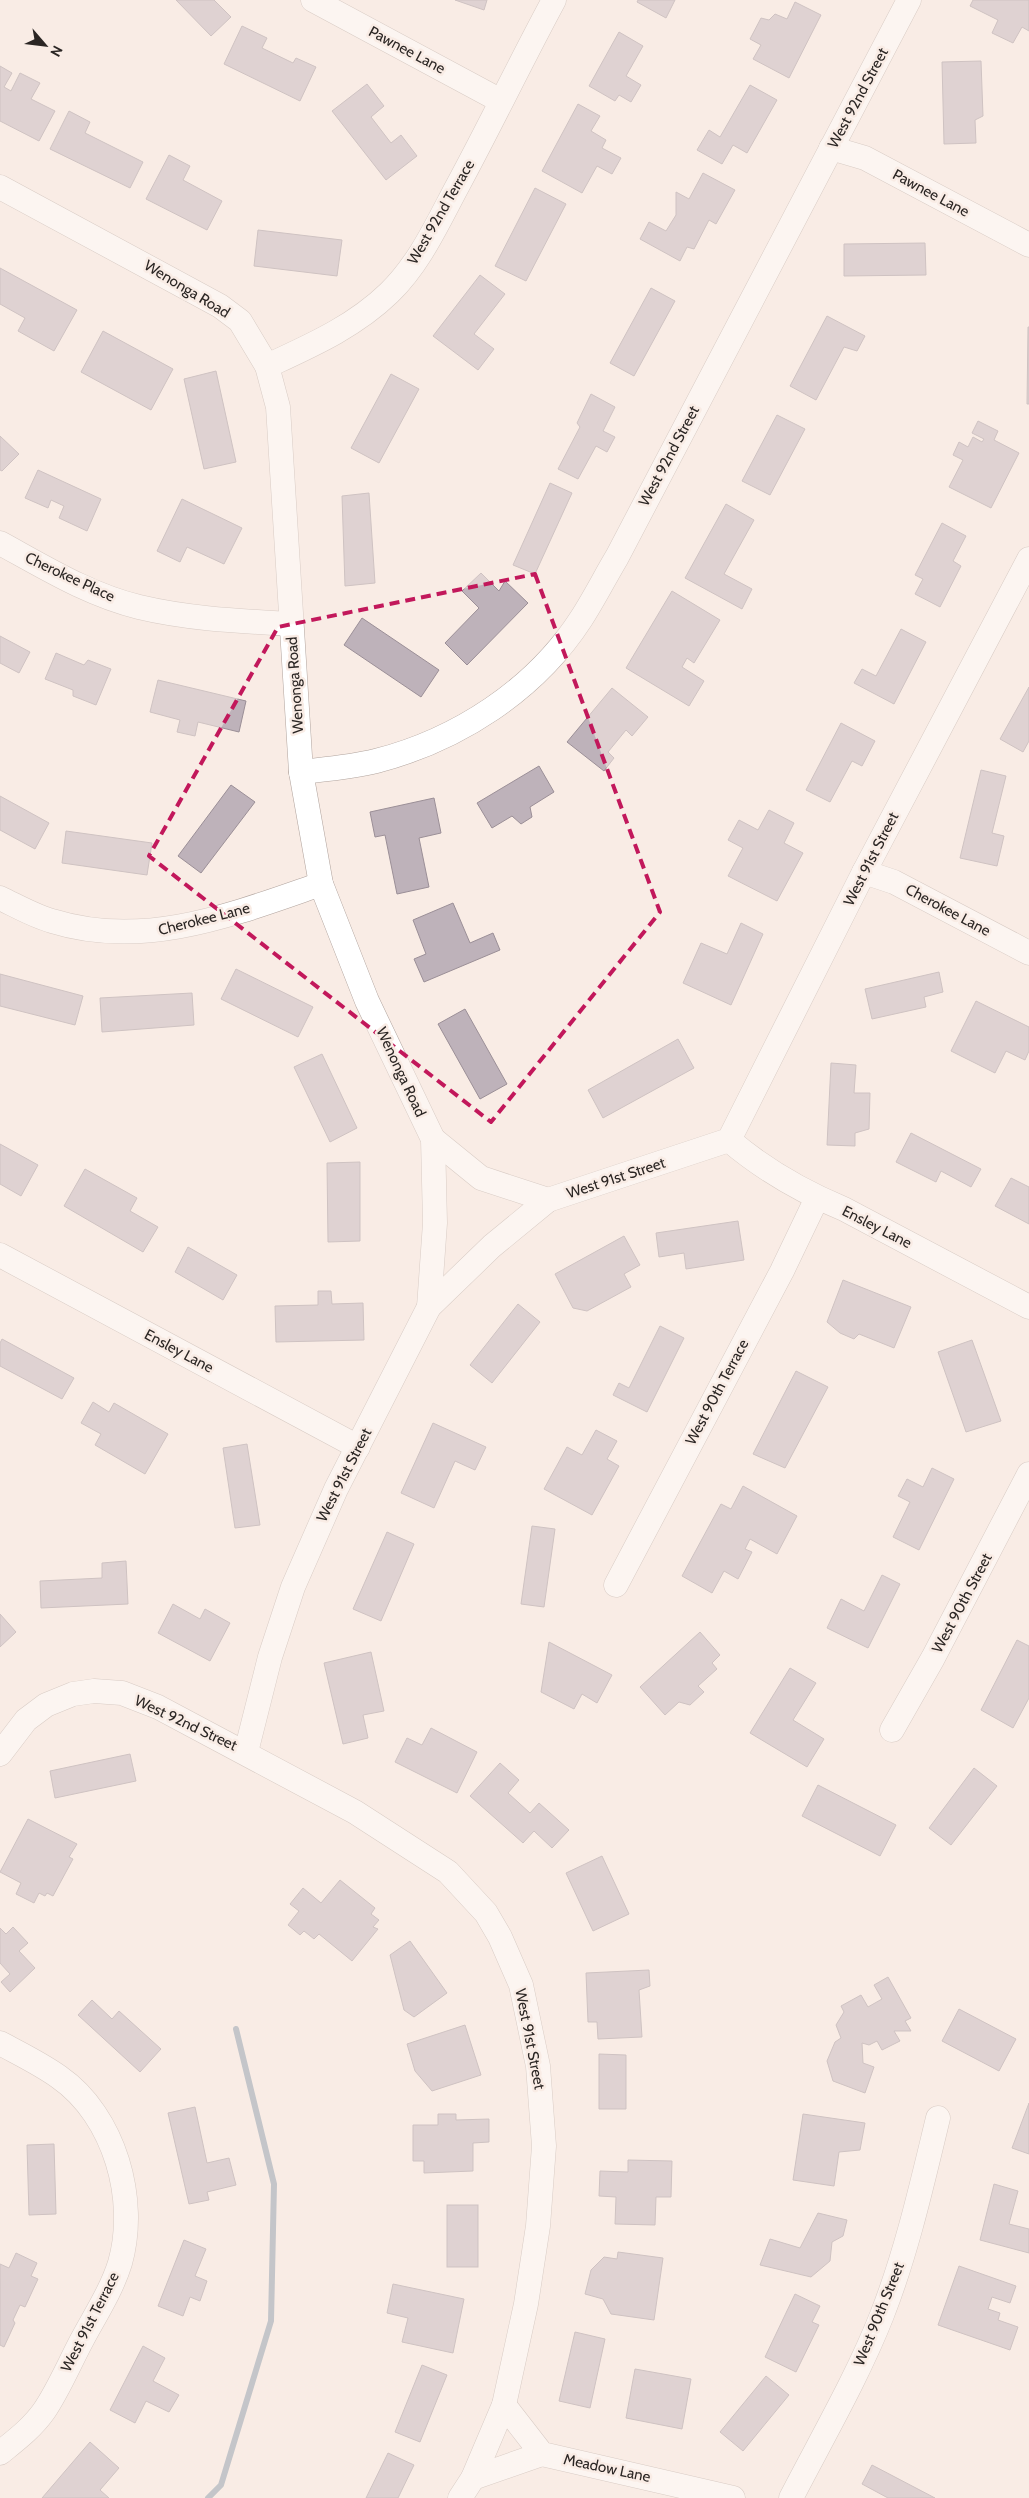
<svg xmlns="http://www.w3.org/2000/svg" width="1029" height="2498" viewBox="0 0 1029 2498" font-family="Cabin,sans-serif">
  <rect width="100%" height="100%" fill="#f9ece5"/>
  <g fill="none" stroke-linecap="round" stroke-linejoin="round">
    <path stroke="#8395a6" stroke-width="6" d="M208 2498 221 2485 271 2321 274 2184 236 2029"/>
  </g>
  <g fill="#beb2ba" stroke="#9b8f97">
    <path d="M176 0H214L231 17 211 36Z"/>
    <path d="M455 0H487L484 10Z"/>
    <path d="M638 0H675L666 18 637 2Z"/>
    <path d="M973 0H1029V31L1022 27 1013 43 992 33 998 20 970 6Z"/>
    <path d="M795 2 821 15 789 78 753 59 761 45 750 39 761 18 769 20 775 14 787 19Z"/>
    <path d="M242 26 267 38 262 48 293 63 296 58 316 67 300 101 224 64Z"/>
    <path d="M619 32 643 46 626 76 641 85 631 102 619 95 615 101 589 86Z"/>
    <path d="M981 61 983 116 975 120 976 143 944 144 942 62Z"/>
    <path d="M0 66 12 73 4 87 11 91 20 73 40 83 31 99 55 111 39 141 0 121Z"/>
    <path d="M367 84 384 106 371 117 391 143 401 135 417 156 386 180 332 111Z"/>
    <path d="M750 85 777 100 747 153 733 145 722 164 697 150 709 130 720 137Z"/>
    <path d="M578 104 600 116 591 131 606 140 602 148 621 158 612 174 597 166 582 193 542 171Z"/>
    <path d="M69 111 90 122 85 133 143 162 130 188 50 149Z"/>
    <path d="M169 155 190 166 183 180 222 201 207 230 146 199Z"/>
    <path d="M703 173 735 190 716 224 709 220 694 249 687 247 680 261 640 239 649 222 666 231 676 215V192L689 199Z"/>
    <path d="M535 188 566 204 526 281 495 266Z"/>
    <path d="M258 230 342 240 337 276 254 266Z"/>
    <path d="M925 243 926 275 844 276V244Z"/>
    <path d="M0 268 77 310 54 351 18 331 25 318 0 304Z"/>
    <path d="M480 275 505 294 474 334 494 349 478 370 433 336Z"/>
    <path d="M651 288 675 301 634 376 610 363Z"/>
    <path d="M827 316 865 336 857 351 844 347 816 400 790 386Z"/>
    <path d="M1028 327H1029V404H1027Z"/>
    <path d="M103 331 173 369 151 410 81 372Z"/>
    <path d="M216 371 236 462 204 469 184 379Z"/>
    <path d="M391 374 419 389 379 463 351 448Z"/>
    <path d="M591 394 615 407 603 431 615 437 607 452 596 446 578 479 558 469 580 427 577 423Z"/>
    <path d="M777 415 805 429 770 495 742 481Z"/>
    <path d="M978 421 998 431 994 440 1019 453 991 508 949 487 963 460 953 455 959 442 968 447 973 437 982 442 984 439 972 433Z"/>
    <path d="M0 436 19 454 2 471 0 470Z"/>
    <path d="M38 470 101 499 87 531 59 518 64 506 51 500 48 508 25 498Z"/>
    <path d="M550 483 572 493 535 574 513 565Z"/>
    <path d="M369 493 375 583 345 586 342 496Z"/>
    <path d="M182 499 242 528 224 564 187 547 180 562 157 551Z"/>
    <path d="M726 504 754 520 724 574 752 589 742 609 685 578Z"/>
    <path d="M942 523 966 536 953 561 961 566 940 607 915 594 923 579 915 575Z"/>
    <path d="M481 573 499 591 505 581 528 603 467 665 445 643 479 608 462 591Z"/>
    <path d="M672 591 720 620 694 663 687 658 682 667 704 681 689 706 626 668Z"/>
    <path d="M362 618 439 670 421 697 344 645Z"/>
    <path d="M901 629 926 642 894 704 854 683 862 669 876 676Z"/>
    <path d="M0 636 30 652 19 673 0 663Z"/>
    <path d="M56 653 84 665 88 660 111 669 96 705 73 696V690L45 679Z"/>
    <path d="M158 680 246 701 239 732 198 722 195 736 177 732 180 720 150 712Z"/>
    <path d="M1029 687V741L1023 752 1000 739Z"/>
    <path d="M612 688 648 717 632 736 626 730 608 752 614 758 604 771 567 742Z"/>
    <path d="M841 723 875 741 862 766 852 761 830 802 806 790Z"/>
    <path d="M539 766 554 792 530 807 532 817 521 824 512 816 492 828 477 803Z"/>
    <path d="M981 770 1006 776 992 833 1004 836 997 866 960 858Z"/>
    <path d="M231 785 255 802 201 873 178 856Z"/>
    <path d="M0 796 49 823 35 849 0 830Z"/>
    <path d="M434 798 441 833 419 838 429 887 397 894 385 835 375 837 370 812Z"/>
    <path d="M769 810 794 823 784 843 803 853 777 901 728 876 743 848 728 840 739 820 758 830Z"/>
    <path d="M66 831 152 843 147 875 62 863Z"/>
    <path d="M453 903 470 943 493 933 500 950 424 982 414 959 426 954 413 920Z"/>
    <path d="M741 923 763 934 731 1005 683 983 701 943 727 954Z"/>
    <path d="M236 969 313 1007 298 1037 221 999Z"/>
    <path d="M939 972 943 992 924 997 926 1007 872 1019 865 989Z"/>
    <path d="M0 974 83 996 75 1025 0 1006Z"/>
    <path d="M192 993 194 1025 102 1032 100 998Z"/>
    <path d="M976 1001 1029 1027V1051L1025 1060 1006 1051 995 1073 951 1051Z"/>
    <path d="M465 1009 507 1084 480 1099 438 1024Z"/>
    <path d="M678 1039 694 1068 603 1118 588 1090Z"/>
    <path d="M322 1054 357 1128 330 1142 294 1067Z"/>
    <path d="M831 1063 856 1065 854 1093H870L869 1129 855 1133V1146L827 1145Z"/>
    <path d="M911 1133 981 1169 971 1187 941 1171 936 1182 896 1162Z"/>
    <path d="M0 1144 38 1165 21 1196 0 1184Z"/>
    <path d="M360 1162V1241L328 1242 327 1163Z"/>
    <path d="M85 1169 137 1198 130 1211 158 1227 143 1252 64 1206Z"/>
    <path d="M1011 1178 1029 1187V1224L995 1206Z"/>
    <path d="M738 1221 744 1260 686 1269 684 1253 659 1257 656 1233Z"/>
    <path d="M624 1236 640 1265 624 1274 631 1287 587 1311 573 1308 555 1274Z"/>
    <path d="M188 1247 237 1275 223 1300 175 1272Z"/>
    <path d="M843 1280 911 1307 894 1348 859 1334 854 1339 840 1333 827 1322Z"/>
    <path d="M318 1291H331L332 1304 363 1303 364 1340 276 1342 275 1306 318 1305Z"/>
    <path d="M518 1304 540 1322 492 1383 470 1365Z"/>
    <path d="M660 1326 684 1338 647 1412 613 1395 619 1383 629 1388Z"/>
    <path d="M2 1339 74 1378 62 1399 0 1366V1343Z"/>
    <path d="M972 1340 1001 1421 966 1432 938 1352Z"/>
    <path d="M796 1371 828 1387 785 1468 753 1454Z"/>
    <path d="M93 1402 109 1412 114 1403 168 1434 145 1474 95 1445 101 1434 81 1423Z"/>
    <path d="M433 1423 486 1447 475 1470 455 1461 434 1508 401 1493Z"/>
    <path d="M596 1430 617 1441 607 1459 619 1466 592 1515 544 1489 567 1447 582 1455Z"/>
    <path d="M247 1444 260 1525 235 1528 223 1448Z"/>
    <path d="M932 1468 954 1479 919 1550 893 1537 910 1502 898 1496 907 1479 923 1487Z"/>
    <path d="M743 1486 797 1516 777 1554 750 1539 745 1549 752 1552 738 1579 724 1571 712 1593 682 1576 721 1504 731 1509Z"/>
    <path d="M532 1526 555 1529 544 1607 521 1604Z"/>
    <path d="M387 1532 414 1544 381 1621 353 1609Z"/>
    <path d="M126 1561 128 1604 41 1608 40 1581 102 1578V1563Z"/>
    <path d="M882 1575 900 1584 868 1648 827 1628 841 1599 864 1611Z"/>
    <path d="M173 1604 200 1619 205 1609 230 1623 210 1661 158 1633Z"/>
    <path d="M0 1614 16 1632 0 1647Z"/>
    <path d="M700 1632 720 1655 712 1663 717 1669 698 1686 704 1692 690 1705 679 1702 665 1715 640 1687Z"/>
    <path d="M1017 1640 1029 1646V1698L1013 1728 981 1710Z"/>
    <path d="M549 1642 612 1675 597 1703 582 1694 574 1709 541 1692Z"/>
    <path d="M371 1652 384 1711 363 1715 368 1738 343 1744 324 1663Z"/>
    <path d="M790 1668 816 1683 793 1720 824 1739 807 1767 750 1733Z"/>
    <path d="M431 1728 477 1752 457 1793 395 1762 407 1738 422 1745Z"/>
    <path d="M130 1754 136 1781 55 1798 50 1771Z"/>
    <path d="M500 1763 519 1780 508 1793 530 1813 539 1803 569 1830 552 1848 534 1831 523 1843 470 1796Z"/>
    <path d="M974 1768 997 1786 951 1845 929 1828Z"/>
    <path d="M818 1785 896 1825 880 1856 802 1816Z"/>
    <path d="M28 1819 77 1844 69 1857 73 1859 53 1896 47 1893 45 1896 39 1893 34 1903 16 1894 21 1883 0 1872Z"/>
    <path d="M602 1856 629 1914 593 1931 566 1873Z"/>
    <path d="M340 1880 375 1908 371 1914 379 1920 373 1927 378 1929 352 1961 319 1934 314 1939 304 1931 300 1935 288 1925 299 1911 290 1904 303 1888 321 1903Z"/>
    <path d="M13 1927 28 1943 19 1951 35 1968 10 1992 1 1982 10 1974 0 1963V1928L6 1934Z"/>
    <path d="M410 1941 447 1993 414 2017 404 2010 390 1955Z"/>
    <path d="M649 1970 650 1986 639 1990 642 2037 598 2039 597 2022H588L586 1973Z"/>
    <path d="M888 1977 911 2018 905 2021 911 2031H894L900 2041 882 2050 877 2041 869 2045 862 2043 863 2063 874 2067 865 2093 833 2081 827 2061 835 2042 841 2038 836 2025 844 2012 841 2006 861 1995 868 2007 882 1999 874 1985Z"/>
    <path d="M92 2000 112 2019 119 2011 161 2049 140 2072 78 2015Z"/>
    <path d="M959 2009 1016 2039 999 2071 942 2041Z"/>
    <path d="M465 2025 481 2075 432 2091 415 2071 407 2044Z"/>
    <path d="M599 2054 626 2055V2109H599Z"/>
    <path d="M1029 2103V2154L1012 2148Z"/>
    <path d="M195 2107 207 2163 229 2158 236 2185 207 2192 209 2200 189 2204 168 2113Z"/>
    <path d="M438 2114H456V2120L489 2119V2142L473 2143V2171L424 2173V2161H413V2125H438Z"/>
    <path d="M803 2114 865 2123 860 2150 839 2152 834 2186 793 2180Z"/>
    <path d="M54 2144 56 2214 29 2215 27 2145Z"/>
    <path d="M628 2160 672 2161 671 2197H656L655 2225 615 2224 616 2197 599 2196 600 2171 628 2172Z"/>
    <path d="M994 2184 1018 2191 1009 2224 1029 2229V2253L980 2240Z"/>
    <rect x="447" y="2205" width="31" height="62"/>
    <path d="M818 2213 847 2220 843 2236 832 2242 830 2261 811 2277 760 2265 770 2239 800 2248Z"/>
    <path d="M184 2240 206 2249 195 2276 207 2281 200 2301 190 2297 183 2316 158 2306Z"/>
    <path d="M618 2252 663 2258 654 2320 611 2314 603 2299 585 2294 591 2270 604 2257 617 2259Z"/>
    <path d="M16 2253 37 2263 31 2276 38 2279 25 2307 20 2305 13 2320 15 2323 4 2347 0 2345V2264L9 2268Z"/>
    <path d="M959 2266 1016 2286 1010 2303 992 2297 988 2309 1000 2313 998 2320 1018 2327 1010 2350 938 2325Z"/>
    <path d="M393 2284 464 2299 453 2353 402 2342 408 2318 387 2313Z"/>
    <path d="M795 2294 820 2306 812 2322 819 2325 796 2372 765 2357Z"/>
    <path d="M575 2332 605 2339 590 2408 559 2401Z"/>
    <path d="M143 2346 165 2358 153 2381 179 2395 169 2412 146 2401 135 2423 110 2410Z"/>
    <path d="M422 2365 447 2375 420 2442 395 2432Z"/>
    <path d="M635 2369 691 2379 682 2429 626 2418Z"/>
    <path d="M766 2376 789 2395 743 2451 720 2432Z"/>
    <path d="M90 2442 119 2468 100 2490 109 2498H42Z"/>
    <path d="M388 2453 414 2465 398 2498H366Z"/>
    <path d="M872 2465 935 2498H888L862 2484Z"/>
  </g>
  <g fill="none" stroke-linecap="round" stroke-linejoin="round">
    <defs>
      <g id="minor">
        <path d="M313 0 501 101"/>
        <path d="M831 148 865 158 1029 245"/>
        <path d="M0 187 220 306 240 321 267 366 278 407 301 772 321 884 367 1001 433 1139 435 1223 429 1307"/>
        <path d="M267 366C310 346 354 327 389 293 420 263 438 222 458 185 491 124 521 61 554 0"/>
        <path d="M0 543C44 567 89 595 139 607 189 619 240 621 291 624"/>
        <path d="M301 772C327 769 352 767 376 761 458 740 535 690 581 619 594 599 605 577 617 557L909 0"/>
        <path d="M864 872 894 882 1029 953"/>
        <path d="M0 898C17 906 34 916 52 921 145 950 234 914 321 884"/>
        <path d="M433 1139 481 1178 548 1200"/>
        <path d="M729 1140C763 1169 803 1192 844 1209L1029 1307"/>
        <path d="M0 1255 358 1447"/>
        <path d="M616 1585 782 1271 817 1198"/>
        <path d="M892 1730 933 1658 1029 1474"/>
        <path d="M246 1752 270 1657 293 1587 336 1489 429 1307 492 1246 548 1200 729 1140 864 872 1029 559"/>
        <path d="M0 1754 26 1720 46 1705 73 1694 94 1691 122 1693 158 1707 355 1812 448 1872 486 1913 500 1937 521 1985 538 2066 544 2146 538 2226 526 2304 504 2405 473 2478 460 2498"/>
        <path d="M0 2043C20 2054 41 2064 59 2077 115 2116 138 2200 120 2263 112 2289 96 2314 83 2338 70 2362 59 2389 44 2411 32 2428 16 2440 0 2453"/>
        <path d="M504 2405 542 2454 733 2498"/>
        <path d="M473 2478 542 2454"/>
        <path d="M791 2498C822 2438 857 2378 882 2315 907 2251 922 2184 938 2118"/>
      </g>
    </defs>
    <use href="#minor" stroke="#b1a49e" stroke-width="25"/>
    <use href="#minor" stroke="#fff" stroke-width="24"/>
  </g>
  <path d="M0 0H1029V2498H0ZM535 574 660 912 491 1122 149 856 278 627Z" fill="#f9ece5" fill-opacity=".55" fill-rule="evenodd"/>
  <path fill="none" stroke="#c2185b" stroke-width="4" stroke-dasharray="10 6" stroke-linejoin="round" d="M535 574 660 912 491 1122 149 856 278 627Z"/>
  <g text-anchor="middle" stroke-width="5" stroke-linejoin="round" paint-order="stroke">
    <g font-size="15" fill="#2b2624" stroke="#f9ece5">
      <text transform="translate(407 50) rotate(28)" y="5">Pawnee Lane</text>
      <text transform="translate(858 98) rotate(-62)" y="5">West 92nd Street</text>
      <text transform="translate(931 193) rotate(28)" y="5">Pawnee Lane</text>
      <text transform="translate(441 212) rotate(-60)" y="5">West 92nd Terrace</text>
      <text transform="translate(187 289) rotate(31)" y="5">Wenonga Road</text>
      <text transform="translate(669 456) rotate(-62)" y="5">West 92nd Street</text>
      <text transform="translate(70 577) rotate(25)" y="5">Cherokee Place</text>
      <text transform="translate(295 685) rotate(-94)" y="5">Wenonga Road</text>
      <text transform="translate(871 859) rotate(-63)" y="5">West 91st Street</text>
      <text transform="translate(948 910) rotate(28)" y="5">Cherokee Lane</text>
      <text transform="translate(204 919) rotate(-14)" y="5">Cherokee Lane</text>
      <text transform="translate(401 1072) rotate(65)" y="5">Wenonga Road</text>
      <text transform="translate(616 1178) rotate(-18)" y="5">West 91st Street</text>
      <text transform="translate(877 1227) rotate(27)" y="5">Ensley Lane</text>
      <text transform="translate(179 1351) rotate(28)" y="5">Ensley Lane</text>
      <text transform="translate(717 1392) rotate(-62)" y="5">West 90th Terrace</text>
      <text transform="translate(344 1475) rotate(-63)" y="5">West 91st Street</text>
      <text transform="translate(962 1603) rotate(-62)" y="5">West 90th Street</text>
      <text transform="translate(186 1723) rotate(25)" y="5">West 92nd Street</text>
      <text transform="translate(530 2039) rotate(79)" y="5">West 91st Street</text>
      <text transform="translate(879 2314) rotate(-68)" y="5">West 90th Street</text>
      <text transform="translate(90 2322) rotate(-63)" y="5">West 91st Terrace</text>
      <text transform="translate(607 2468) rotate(12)" y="5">Meadow Lane</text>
    </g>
  </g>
  <g transform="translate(45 45) rotate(118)" stroke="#f9ece5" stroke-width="4" paint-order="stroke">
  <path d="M0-4L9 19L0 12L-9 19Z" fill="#2b2624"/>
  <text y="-8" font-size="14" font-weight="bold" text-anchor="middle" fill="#2b2624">N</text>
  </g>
</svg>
